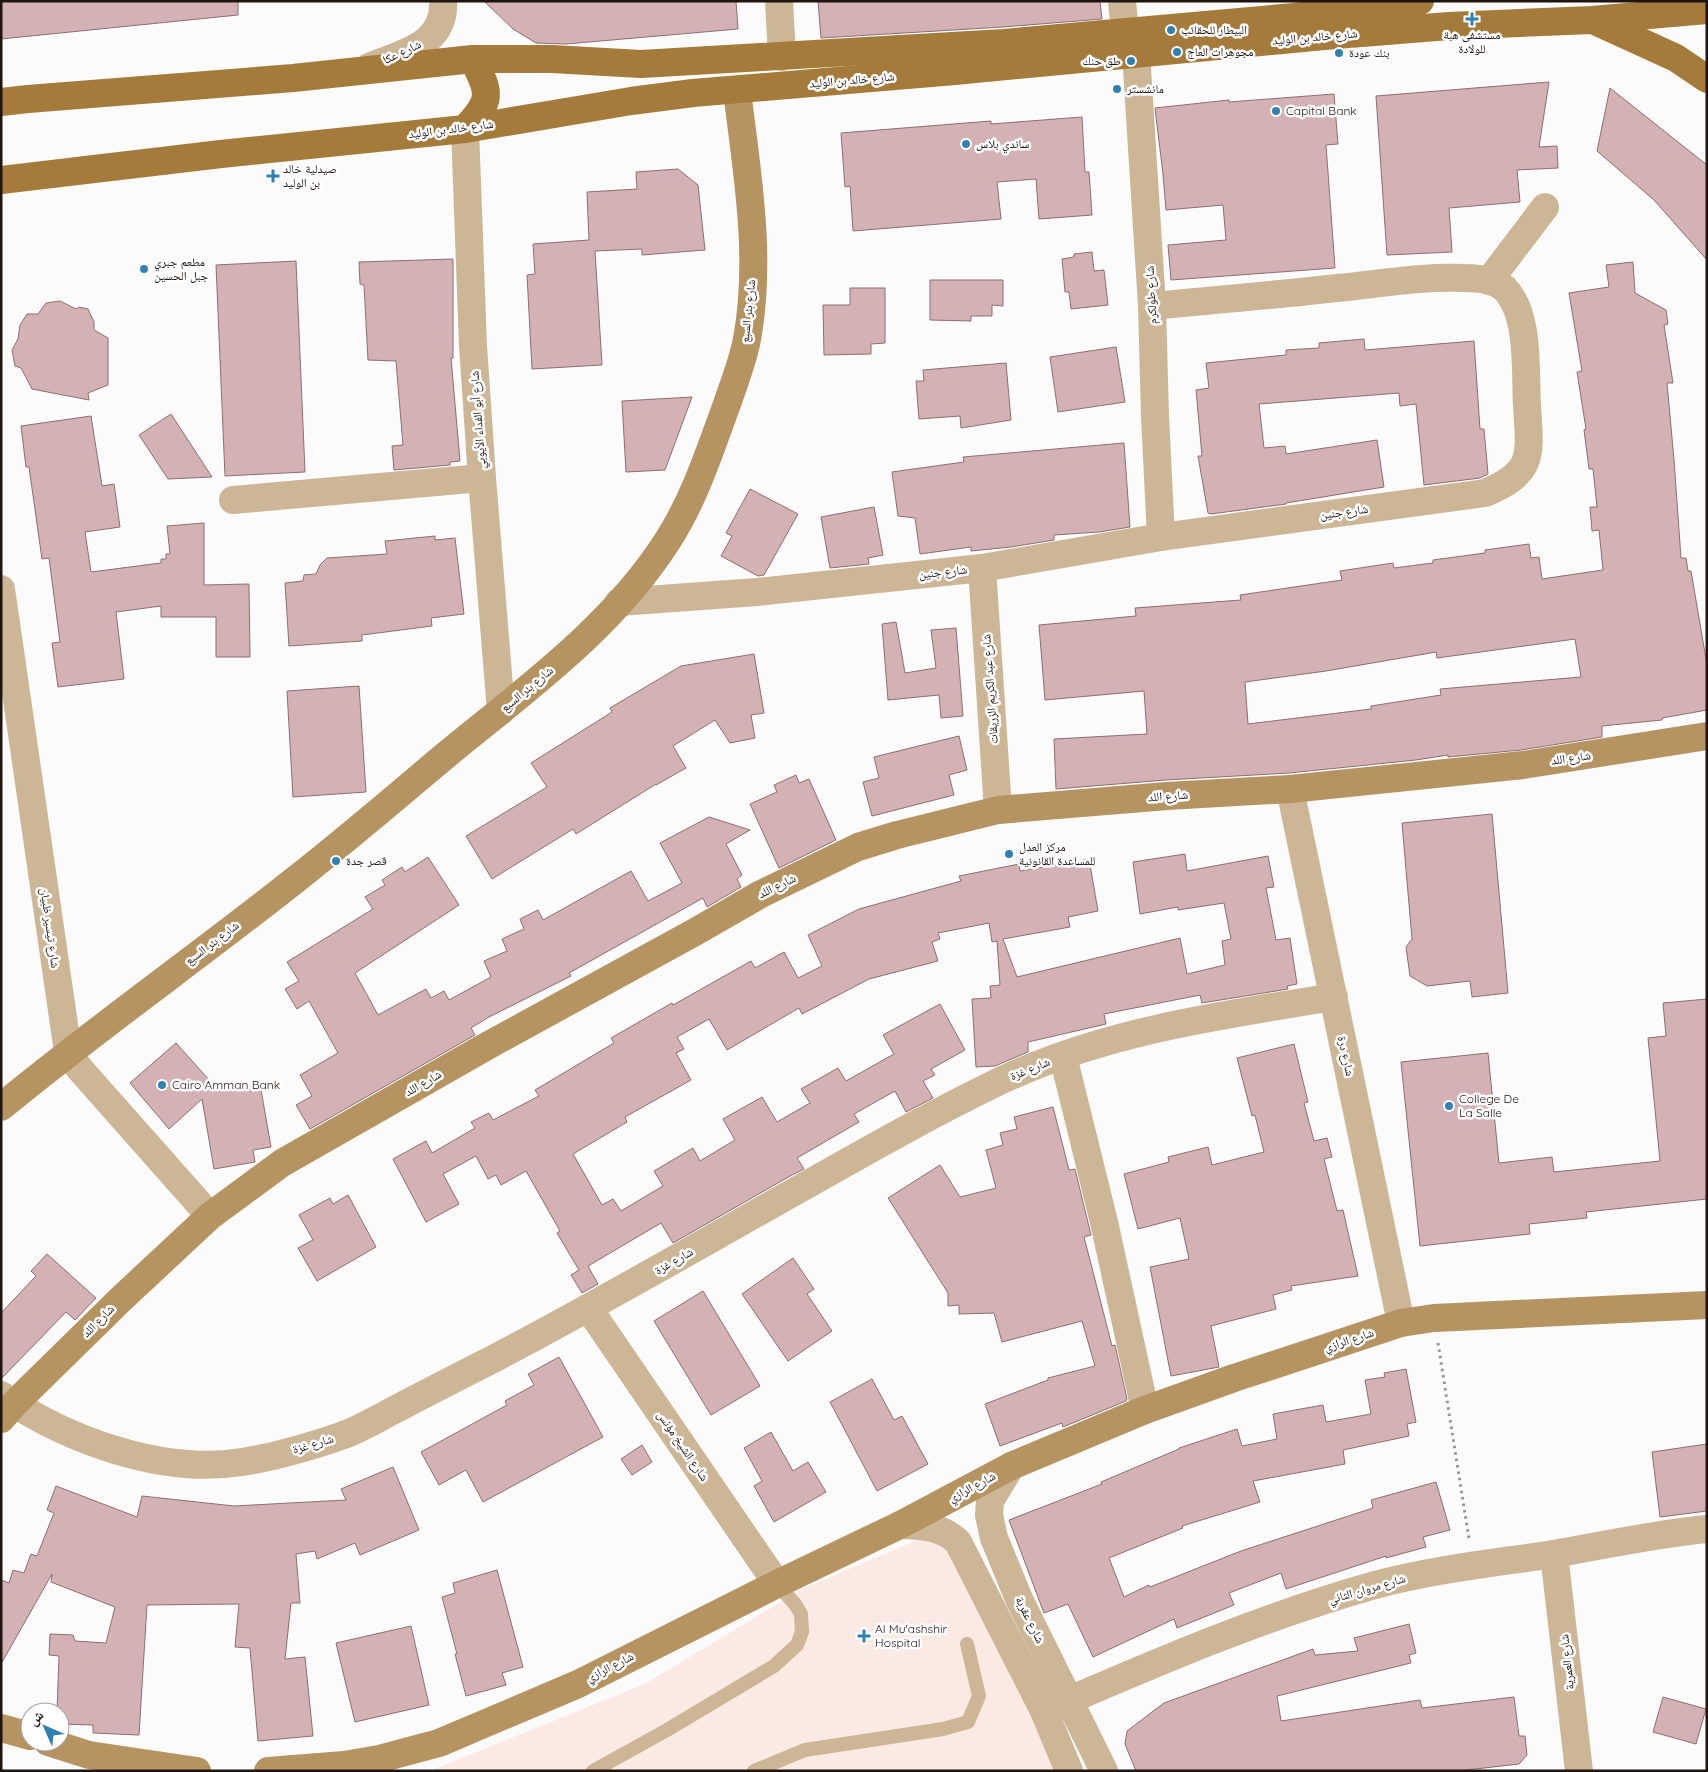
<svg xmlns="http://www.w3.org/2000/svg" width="1708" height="1772" viewBox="0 0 1708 1772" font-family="Quicksand,'Noto Naskh Arabic',sans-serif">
  <rect width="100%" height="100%" fill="#fbfbfb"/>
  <path fill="#faeae3" d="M943 1529 1080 1771H429L645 1684 802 1589Z"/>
  <g fill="#d4b1b4" stroke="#8d6e71" fill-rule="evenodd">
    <path d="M1 1H238V15L1 39Z"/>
    <path d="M484 1H736L738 29 566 44 536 43 513 29Z"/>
    <path d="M818 1H1100L1102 19 1003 27 821 38Z"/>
    <path d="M1549 82 1539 147 1557 146 1558 168 1517 170 1520 202 1449 208 1452 252 1387 255 1376 96Z"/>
    <path d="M1610 88 1707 165V260L1654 200 1597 151Z"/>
    <path d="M1334 94 1338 144 1326 145 1335 268 1171 280 1168 245 1226 240 1223 205 1166 210 1163 174 1155 108 1229 100V102Z"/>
    <path d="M1082 117 1085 172H1089L1092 215 1039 219 1036 179 997 182 1001 219 853 231 850 186 845 187 841 133 991 121V124Z"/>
    <path d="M678 169 698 185 705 250 642 255V249L595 251 602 365 532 369 527 275 535 274 533 244 589 240 587 192 637 189 636 172Z"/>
    <path d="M1092 252 1094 271 1104 270 1108 305 1071 309 1069 292H1065L1062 259 1074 257V254Z"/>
    <path d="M453 259V358H451L460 461 450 462V465L394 470 392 446 403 445 396 361 368 360 364 285 360 284 359 262Z"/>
    <path d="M296 261 305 472 225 476 216 265Z"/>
    <path d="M1633 262 1635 293 1666 310 1668 324 1664 325 1673 383H1667L1674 460 1681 558H1686L1688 571H1691L1707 665V710L1662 718V720L1602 726V737L1521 750 1448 757V755L1416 760 1289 773 1166 780 1056 789 1054 739 1147 734 1144 691 1045 700 1039 625 1136 616 1135 608 1241 600 1240 595 1342 580 1340 571 1393 563 1394 568 1433 563V560L1485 553V550L1529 544 1531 558 1539 557 1542 579 1603 570 1599 530 1592 531 1590 507H1597L1593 469H1589L1584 430 1586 429 1577 372 1582 371 1569 293 1609 287 1606 265ZM1575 639 1581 677 1440 689 1441 695 1371 706V709L1248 724 1245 682 1326 671 1436 652 1437 658Z"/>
    <path d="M930 280H1003V306L992 305V316H971V321L930 320Z"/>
    <path d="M850 288H885V343L871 344V354L824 355 823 305H850Z"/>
    <path d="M60 301 76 309 79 307 88 309 94 322V330L108 338V385L88 393 89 400 32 389 21 368 15 366 12 350 18 339 20 325 27 314H38L46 303Z"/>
    <path d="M1364 339 1365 350 1474 341 1480 429H1484L1488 474 1480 478 1424 485 1416 404 1400 406 1399 393 1259 404 1264 448 1285 446 1286 454 1377 440 1384 487 1286 503V504L1211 514 1208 513 1198 456H1202L1196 390 1209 388 1206 363 1286 355V350L1319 348V343Z"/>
    <path d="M1116 347 1125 402 1058 412 1050 357Z"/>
    <path d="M1006 363 1011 420 961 428 960 416 919 419 916 381H924L923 370Z"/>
    <path d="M692 397 665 470 626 472 622 401Z"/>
    <path d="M171 414 212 477 168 479 139 435Z"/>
    <path d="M91 416 102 486 114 484 120 527 85 532 91 572 161 563V559H166V554H170L167 526 204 523V585L249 584 250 657H216V617H161V606L116 612 124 679 58 687 52 643 60 642 49 558 42 559 29 467H26L21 426Z"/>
    <path d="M1124 443 1130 527 1099 532 1054 535V540L1011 547 971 551V547L920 554 915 518 898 516 892 472 964 462 963 457Z"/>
    <path d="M750 489 798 514 764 575 758 576 721 556 732 536 726 533Z"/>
    <path d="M874 507 883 555 868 558 869 564 830 568 821 517Z"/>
    <path d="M435 536V540L455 538 464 614 431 618 432 626 362 635V641L289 646 285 583 303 581 304 575 316 574 320 565 327 558 387 554 385 541Z"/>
    <path d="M896 622 905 673 936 668 931 630 956 628 963 716 941 718 939 695 888 700 882 624Z"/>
    <path d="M754 654 764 713 751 715 755 738 730 743 715 720 673 746 686 768 656 785V784L576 834 573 829 492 879 466 836 547 787 531 763 612 712 610 708 681 666Z"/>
    <path d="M359 686 366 792 293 797 287 691Z"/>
    <path d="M959 736 967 770 949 775 954 795 872 816 863 782 879 778 874 757Z"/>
    <path d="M796 775 799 783 809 779 836 840 779 868 750 804 777 792 774 785Z"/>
    <path d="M1492 814 1508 993 1472 997 1470 981 1427 986 1410 976 1406 947 1412 939 1402 823Z"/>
    <path d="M709 817 750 830 726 844 742 875 737 879 741 887 707 907 703 898 569 973 571 976 489 1017 471 1028 475 1035 310 1129 296 1105 312 1096 300 1075 338 1053 309 1001 297 1009 285 989 299 981 287 962 373 909 365 897 385 885 382 880 402 867 405 872 428 857 459 905 355 973 378 1015 426 989 431 998 444 991 449 1000 491 977 484 961 507 951 502 939 524 929 520 919 538 910 543 920 631 871 648 901 682 883 660 843Z"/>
    <path d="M1185 854 1187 871 1268 856 1274 887 1266 888 1276 940 1290 938 1297 984 1287 986 1288 989 1202 1003 1200 995 1104 1014 1106 1024 1028 1042V1052L995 1066 976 1067 972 999 991 998 990 986 1000 985 997 941 992 942 989 923 938 933 940 939 932 942 938 961 869 979 802 1014 799 1008 727 1050 709 1019 677 1037 684 1049 676 1053 691 1080 625 1117 627 1122 573 1154 602 1205 613 1199 621 1211 663 1186 654 1171 693 1148 700 1161 735 1140 723 1119 762 1097 777 1122 810 1103 801 1089 838 1068 846 1081 894 1054 883 1035 940 1004 965 1050 931 1069 935 1075 923 1081 933 1098 906 1112 895 1091 854 1114 859 1122 797 1158 804 1169 792 1175 673 1243 661 1223 588 1266 598 1284 582 1293 571 1275 579 1270 557 1233 560 1231 526 1171 501 1185 496 1175 488 1179 476 1156 443 1174 459 1204 426 1222 393 1159 426 1141 432 1153 475 1128 471 1122 489 1113 493 1120 539 1096 535 1090 614 1043 611 1038 672 1003 673 1005 751 961 755 968 784 952 798 978 822 966 808 935 859 909 961 881 959 876 1019 864 1020 871 1089 859 1098 911 1068 917 1070 927 1003 939 1017 977 1180 938 1187 974 1225 965 1222 941 1231 939 1224 903 1178 910V907L1140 914 1133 862Z"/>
    <path d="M1707 999V1199L1586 1212 1587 1218 1529 1224 1530 1234 1420 1246 1401 1062 1488 1053 1499 1163 1552 1157 1554 1172 1660 1161 1648 1038 1666 1036 1663 1003Z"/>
    <path d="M176 1043 219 1091 260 1084 271 1147 253 1150 255 1162 214 1169 202 1099 169 1129 130 1083Z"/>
    <path d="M1294 1044 1308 1102 1304 1103 1314 1141 1327 1138 1332 1157 1324 1159 1337 1211 1343 1210 1358 1276 1291 1286 1292 1290 1273 1295 1276 1309 1211 1326 1219 1367 1171 1376 1150 1267 1189 1259 1180 1218 1138 1229 1124 1174 1169 1162 1168 1157 1208 1147 1212 1165 1264 1152 1255 1115 1252 1116 1237 1058Z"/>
    <path d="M1053 1107 1069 1170 1075 1169 1091 1235 1084 1237 1112 1346 1115 1345 1127 1399 1126 1401 1063 1427 1062 1423 1000 1446 985 1404 1048 1380V1378L1095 1366 1082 1321 1002 1342 994 1313 959 1314V1305L948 1306V1293L888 1198 940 1165 960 1197 996 1188 986 1150 1003 1145 1000 1133 1017 1129 1014 1117Z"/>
    <path d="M348 1195 376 1247 317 1281 298 1248 313 1240 299 1215 330 1198 333 1204Z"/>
    <path d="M47 1254 96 1298 75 1320 66 1312 1 1379V1313L36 1276 31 1271Z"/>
    <path d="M793 1258 814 1289 807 1294 832 1331 788 1361 742 1294Z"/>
    <path d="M703 1291 760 1386 711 1415 654 1321Z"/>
    <path d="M559 1357 603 1437 483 1502 466 1470 439 1485 421 1452 507 1405 505 1401 534 1385 528 1374Z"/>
    <path d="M1406 1369 1416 1422 1407 1424 1409 1436 1343 1450 1345 1464 1253 1481 1260 1502 1182 1526 1183 1528 1109 1558 1124 1597 1149 1585 1150 1587 1241 1551 1373 1508 1371 1500 1436 1482 1450 1530 1423 1537 1426 1547 1386 1558V1556L1286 1589 1281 1573 1229 1593 1234 1605 1177 1628 1174 1619 1093 1657 1068 1604 1044 1613 1009 1520 1102 1484 1101 1482 1179 1449V1448L1237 1429 1242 1446 1277 1439 1273 1414 1323 1405 1326 1422 1371 1414 1365 1380 1385 1377 1384 1373Z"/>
    <path d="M872 1379 894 1420 902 1416 928 1464 877 1491 830 1402Z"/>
    <path d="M771 1432 793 1471 808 1462 826 1492 774 1522 754 1486 762 1481 744 1448Z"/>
    <path d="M1707 1444V1511L1660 1517 1652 1452Z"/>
    <path d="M642 1445 652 1462 632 1475 621 1459Z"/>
    <path d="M393 1467 419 1530 360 1555 355 1543 317 1559 315 1551 296 1554 300 1603H291L285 1659 305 1657 313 1736 258 1741 250 1648 235 1647 239 1604 147 1605 139 1735 93 1733V1725L60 1724V1712H57L59 1656 49 1655 50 1634 73 1635 75 1641 106 1643 115 1607 51 1582 52 1574 1 1664V1580L9 1583 13 1570 24 1573 31 1554 37 1556 54 1513 47 1510 56 1486 137 1517 142 1496 234 1506 346 1500 341 1489Z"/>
    <path d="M497 1570 523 1667 502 1673 506 1685 466 1696 455 1654H457L442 1597 455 1593 453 1583Z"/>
    <path d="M1409 1624 1416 1653 1409 1655 1411 1663 1277 1696 1281 1721 1420 1700 1422 1708 1514 1697 1519 1736H1525L1527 1755 1519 1764 1458 1771H1136L1125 1744 1127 1731 1164 1703 1313 1649 1315 1655 1358 1651 1354 1638Z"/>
    <path d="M411 1626 429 1705 355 1722 336 1643Z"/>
    <path d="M1663 1697 1706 1709 1696 1744 1653 1732Z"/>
  </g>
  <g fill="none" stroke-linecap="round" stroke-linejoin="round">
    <path stroke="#9a9593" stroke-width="3" stroke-dasharray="2.5 4" stroke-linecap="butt" d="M1438 1343 1469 1539"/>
    <g stroke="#cdb696" stroke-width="14">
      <path d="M593 1771 667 1730 774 1666 797 1645 802 1632 801 1614 795 1604 777 1584"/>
      <path d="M754 1771 805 1750 943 1729 968 1722 979 1696 967 1644"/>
    </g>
    <g stroke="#cdb696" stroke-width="28">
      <path d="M779 1 782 57"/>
      <path d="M1122 1 1125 32"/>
      <path d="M1136 53 1152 306 1155 417 1161 537"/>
      <path d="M369 67C402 53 446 45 443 1"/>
      <path d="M465 129 473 346 482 478 501 711"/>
      <path d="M1489 281 1545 207"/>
      <path d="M233 500 482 478"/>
      <path d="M982 568 998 810"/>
      <path d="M1 589 68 1052 79 1068 210 1216"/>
      <path d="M619 602 757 592 982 568 1161 537 1485 493C1535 472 1530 455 1527 406 1525 371 1530 315 1505 289 1495 280 1478 278 1465 278 1423 276 1379 284 1337 288 1275 295 1214 300 1152 306"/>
      <path d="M1290 789 1401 1323"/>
      <path d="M1063 1056 1104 1222 1145 1410"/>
      <path d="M589 1309 777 1584"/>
      <path d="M1 1395C67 1440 162 1475 242 1462 275 1457 309 1447 341 1436 361 1429 380 1417 400 1407 432 1390 464 1374 497 1357 592 1307 685 1254 778 1201 851 1160 925 1117 1002 1080 1106 1031 1222 1015 1334 997"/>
      <path d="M1011 1466 990 1501 989 1515 994 1538 1019 1599 1104 1771"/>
      <path d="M900 1525C923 1526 941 1526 958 1542L1044 1711 1069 1771"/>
      <path d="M1554 1554 1579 1771"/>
      <path d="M1044 1711C1153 1664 1261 1617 1375 1585 1434 1569 1494 1563 1554 1554 1605 1545 1655 1534 1707 1529"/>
    </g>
    <g stroke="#b59462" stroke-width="28">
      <path d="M1 1107C97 1028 198 957 295 880 346 840 396 797 446 755 525 690 612 628 668 540 695 498 710 450 727 404 734 383 743 361 747 339 762 257 747 173 737 91"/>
      <path d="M1 1419 14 1404 121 1299 210 1216 282 1163 487 1046 695 932 761 894 858 847 897 835 998 810 1167 796 1290 789 1523 765 1707 736"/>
      <path d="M1 1728 30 1736"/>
      <path d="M48 1742 89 1755 197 1771"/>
      <path d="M268 1771 344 1765 379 1759 439 1743 578 1684 777 1584 900 1525 1011 1466 1145 1410 1234 1378 1401 1323 1434 1318 1707 1305"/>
    </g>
    <g stroke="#a47b3a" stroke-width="28">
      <path d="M1595 21 1676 58 1707 79"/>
      <path d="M1 102 28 99 293 78 473 59H552L641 64 1004 43 1294 17 1420 1"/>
      <path d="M465 129C493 99 490 94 473 59"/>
      <path d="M1 180 221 154 465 129 631 101 693 93 955 71 1324 36 1449 26 1592 20 1707 10"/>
    </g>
  </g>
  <g fill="#3080b2" stroke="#fff" stroke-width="2">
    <path d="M1469.5 11.5h5v5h5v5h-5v5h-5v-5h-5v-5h5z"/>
    <circle cx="1171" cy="30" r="5"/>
    <circle cx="1177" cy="52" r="5"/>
    <circle cx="1339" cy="53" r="5"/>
    <circle cx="1131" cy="61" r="5"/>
    <circle cx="1117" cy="89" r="5"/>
    <circle cx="1276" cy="111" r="5"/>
    <circle cx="966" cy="144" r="5"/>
    <path d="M270.5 168.5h5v5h5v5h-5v5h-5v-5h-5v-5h5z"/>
    <circle cx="144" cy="269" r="5"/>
    <circle cx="1009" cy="854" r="5"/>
    <circle cx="336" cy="861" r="5"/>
    <circle cx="162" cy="1085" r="5"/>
    <circle cx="1449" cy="1106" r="5"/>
    <path d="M861.5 1628.5h5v5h5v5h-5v5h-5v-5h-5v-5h5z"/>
  </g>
  <g text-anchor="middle" stroke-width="5" stroke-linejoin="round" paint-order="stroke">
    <g font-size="12" fill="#1f1410" stroke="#fff" text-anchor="start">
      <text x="1181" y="34">البيطار للحقائب</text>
      <text x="1472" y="39" text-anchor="middle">مستشفى هبة<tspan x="1472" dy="14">للولادة</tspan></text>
      <text x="1187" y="56">مجوهرات العاج</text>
      <text x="1349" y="57">بنك عودة</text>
      <text x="1121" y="65" text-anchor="end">طق حنك</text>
      <text x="1127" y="93">مانشستر</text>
      <text x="1286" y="115">Capital Bank</text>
      <text x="976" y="148">ساندي بلاس</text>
      <text x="283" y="173">صيدلية خالد<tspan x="283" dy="14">بن الوليد</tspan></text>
      <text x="154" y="266">مطعم جبري<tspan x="154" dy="14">جبل الحسين</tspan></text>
      <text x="1019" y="851">مركز العدل<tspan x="1019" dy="14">للمساعدة القانونية</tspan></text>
      <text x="346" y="865">قصر جدة</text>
      <text x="172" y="1089">Cairo Amman Bank</text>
      <text x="1459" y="1103">College De<tspan x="1459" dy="14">La Salle</tspan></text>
      <text x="875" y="1633">Al Mu'ashshir<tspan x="875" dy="14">Hospital</tspan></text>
    </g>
    <g font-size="12" fill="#1f1410" stroke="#fff">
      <text transform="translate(1315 37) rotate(-5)" y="4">شارع خالد بن الوليد</text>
      <text transform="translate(402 52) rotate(-25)" y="4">شارع عكا</text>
      <text transform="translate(852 80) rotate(-5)" y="4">شارع خالد بن الوليد</text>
      <text transform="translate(451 129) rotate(-7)" y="4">شارع خالد بن الوليد</text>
      <text transform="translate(1151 295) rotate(-93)" y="4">شارع طولكرم</text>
      <text transform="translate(748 311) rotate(-84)" y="4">شارع بئر السبع</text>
      <text transform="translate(478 420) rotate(-94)" y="4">شارع أبو الفداء الأيوبي</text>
      <text transform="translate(1344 512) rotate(-8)" y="4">شارع جنين</text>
      <text transform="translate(943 572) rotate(-6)" y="4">شارع جنين</text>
      <text transform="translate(527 689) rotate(-40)" y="4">شارع بئر السبع</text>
      <text transform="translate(990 689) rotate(-94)" y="4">شارع عبد الكريم الزريقات</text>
      <text transform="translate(1571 758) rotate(-8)" y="4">شارع اللد</text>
      <text transform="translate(1168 796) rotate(-4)" y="4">شارع اللد</text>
      <text transform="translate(777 886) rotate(-26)" y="4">شارع اللد</text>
      <text transform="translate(50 928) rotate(82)" y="4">شارع تيسير ظبيان</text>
      <text transform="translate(212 943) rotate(-37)" y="4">شارع بئر السبع</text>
      <text transform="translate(1346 1056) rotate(78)" y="4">شارع درة</text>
      <text transform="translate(1030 1069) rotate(-22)" y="4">شارع غزة</text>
      <text transform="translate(423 1083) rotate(-30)" y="4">شارع اللد</text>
      <text transform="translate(674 1261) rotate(-30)" y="4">شارع غزة</text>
      <text transform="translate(98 1321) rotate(-45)" y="4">شارع اللد</text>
      <text transform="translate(1349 1340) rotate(-18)" y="4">شارع الرازي</text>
      <text transform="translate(313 1444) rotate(-16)" y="4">شارع غزة</text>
      <text transform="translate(683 1446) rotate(56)" y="4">شارع الشيخ مؤنس</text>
      <text transform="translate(972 1487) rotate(-28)" y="4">شارع الرازي</text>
      <text transform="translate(1367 1589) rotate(-16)" y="4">شارع مروان الثاني</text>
      <text transform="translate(1030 1620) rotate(64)" y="4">شارع عقربة</text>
      <text transform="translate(1567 1662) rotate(-96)" y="4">شارع العمرية</text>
      <text transform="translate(610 1667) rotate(-27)" y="4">شارع الرازي</text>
    </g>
  </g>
  <rect width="1708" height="1772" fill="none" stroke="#1f1410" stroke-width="5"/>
  <g transform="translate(45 1727) rotate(315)"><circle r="24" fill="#ffffff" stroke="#a5a19f"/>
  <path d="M0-4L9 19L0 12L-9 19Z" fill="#3080b2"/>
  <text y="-8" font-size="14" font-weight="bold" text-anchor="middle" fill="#1f1410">ش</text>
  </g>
</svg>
